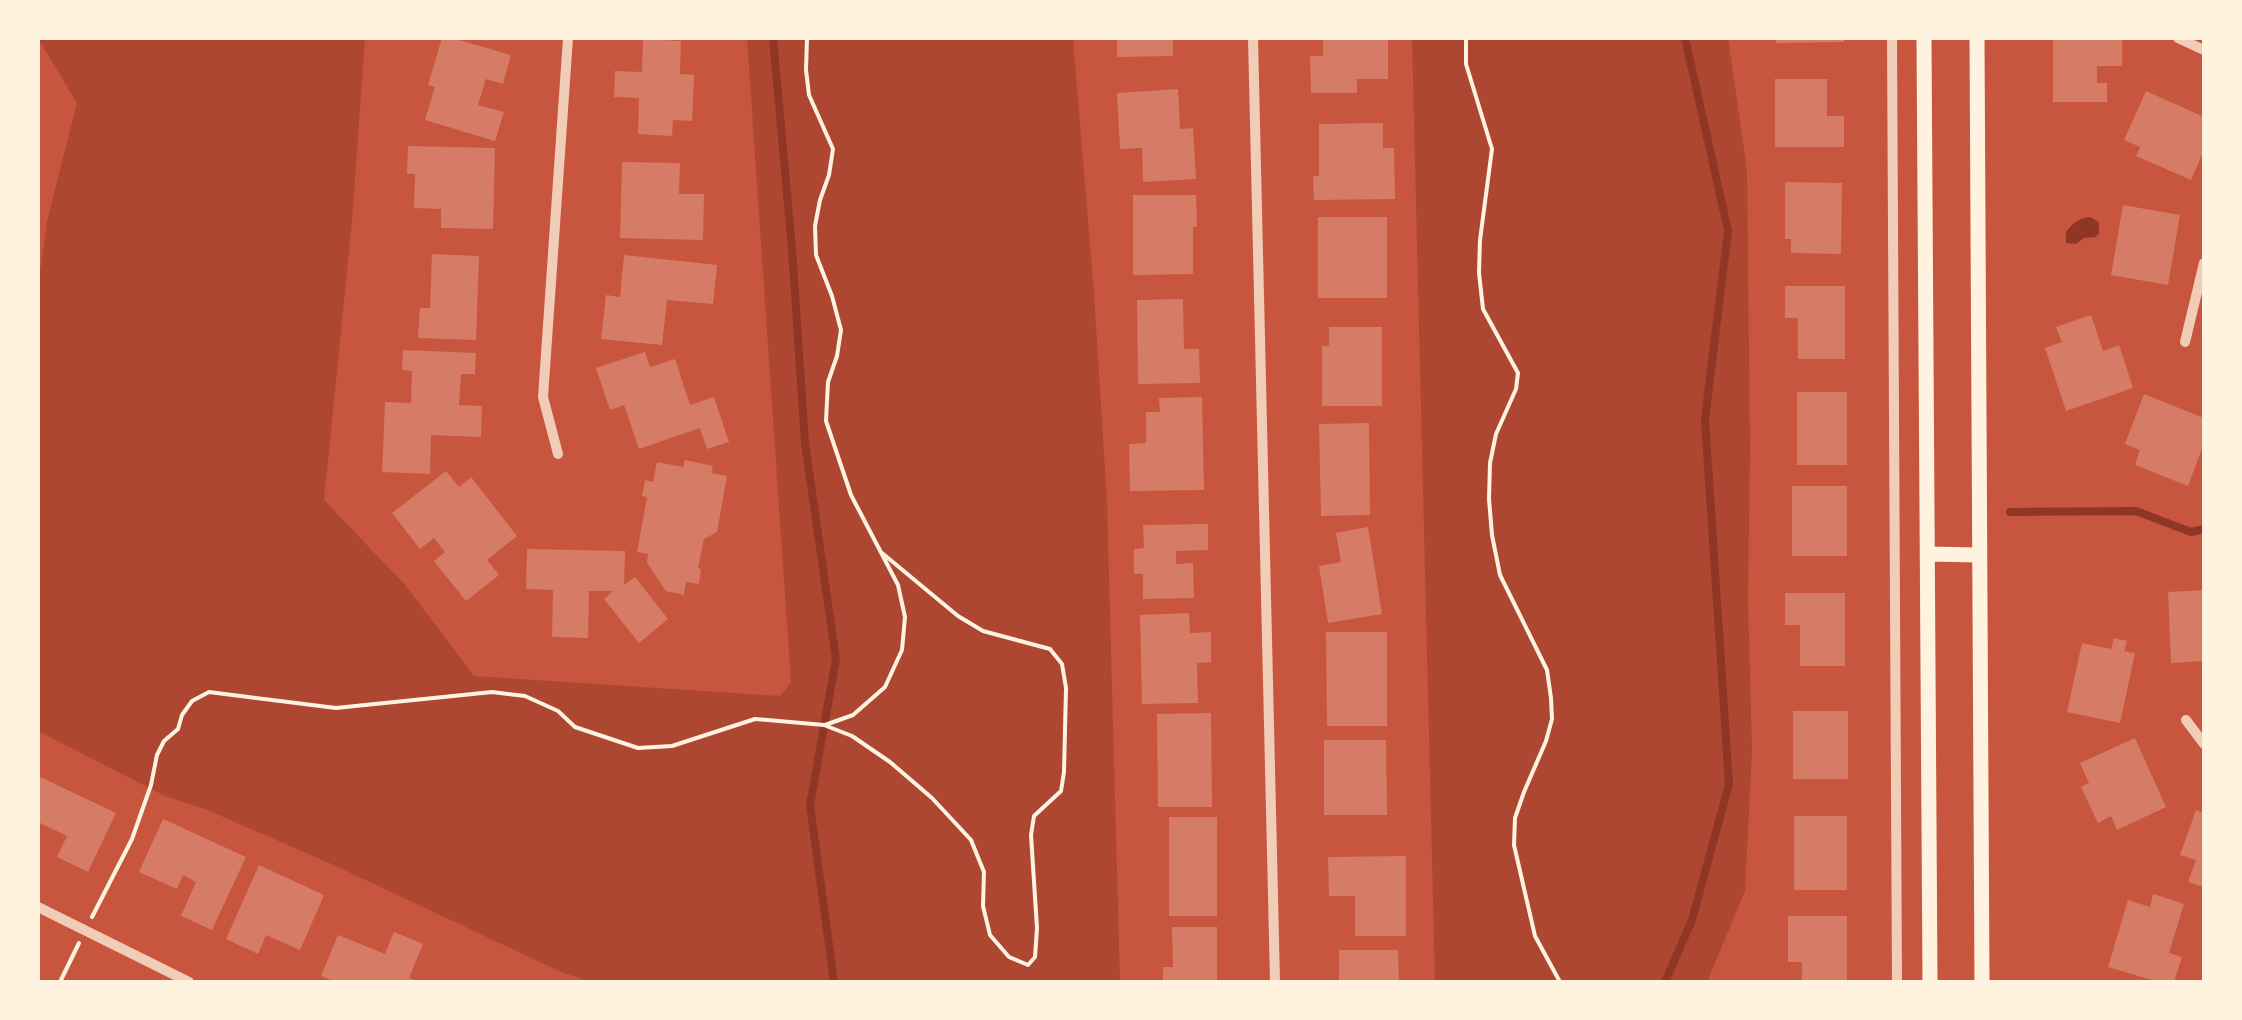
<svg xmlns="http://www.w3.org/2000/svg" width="2242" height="1020" viewBox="0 0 2242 1020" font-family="'Varela Round',sans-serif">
  <rect width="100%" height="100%" fill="#c8553d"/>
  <g fill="#ae4732">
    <path d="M38 38H365L352 221 324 500 406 586 474 676 780 696 791 683 747 38H1073L1094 294 1107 503 1120 982H593L563 973 336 866 205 809 165 796 38 731V286L47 221 77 103Z"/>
    <path d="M1412 38H1728L1747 170 1750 448 1748 601 1752 750 1745 891 1707 982H1435Z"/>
  </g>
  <path fill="#8f3625" d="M2090 217 2099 222V233L2096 237 2084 238 2076 244 2066 243V232C2073 223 2079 218 2090 217Z"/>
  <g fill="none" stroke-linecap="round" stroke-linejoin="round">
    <g stroke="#8f3625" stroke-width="8">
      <path d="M773 38 792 249 805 443 836 659 810 805 834 982"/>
      <path d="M2010 512 2136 511 2191 532 2204 529"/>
      <path d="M1665 982 1692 920 1729 784 1705 419 1728 231 1685 38"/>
    </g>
  </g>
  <g fill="#d67c66">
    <path d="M442 38H452L511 55 503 84 486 79 478 105 504 112 495 141 425 120 435 87 428 85Z"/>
    <path d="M1117 38H1173V56L1117 57Z"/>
    <path d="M1323 38H1376V40H1388V79H1357V93H1311L1310 56H1323Z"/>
    <path d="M1776 38H1844V42L1776 43Z"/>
    <path d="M2053 38H2122V66H2097V83H2107V102H2053Z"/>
    <path d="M643 39 681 41 680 74 694 75 692 121 673 120 672 136 638 134 639 98 614 97 615 71 642 72Z"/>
    <path d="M1775 79H1827V116H1844V147H1775Z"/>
    <path d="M1178 89 1180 129 1193 128 1196 179 1143 182 1142 148 1120 149 1117 93Z"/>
    <path d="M2146 91 2204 117V150L2191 180 2136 156 2140 147 2124 140Z"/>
    <path d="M1383 123V148H1394L1395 199 1314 200 1313 176H1319V124Z"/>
    <path d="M408 146 495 148 493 229 441 228V209L414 208 415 174H407Z"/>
    <path d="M622 162 680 163 679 194H704L703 240 620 238Z"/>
    <path d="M1785 182 1842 183 1841 254 1791 253V239H1785Z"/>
    <path d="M1133 195H1196L1197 227H1193V274L1133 275Z"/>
    <path d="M2123 205 2180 215 2168 285 2111 275Z"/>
    <rect x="1318" y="217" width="69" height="81"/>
    <path d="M432 254 479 256 476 340 418 338 420 308H430Z"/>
    <path d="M624 255 717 265 713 304 667 300 662 345 601 339 606 295 620 297Z"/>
    <path d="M1785 286H1845V359H1798V318H1785Z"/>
    <path d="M1183 299 1184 349H1199L1200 383 1138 384 1137 300Z"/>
    <path d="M2091 315 2103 351 2119 345 2133 388 2066 411 2045 348 2062 342 2056 327Z"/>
    <path d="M1329 327H1382V406H1322V346H1329Z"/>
    <path d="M403 350 476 353 475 374H461L459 405 482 406 481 437 431 435 430 474 382 472 385 402 411 403 412 371 402 370Z"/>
    <path d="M645 352 650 367 675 359 690 405 714 397 729 442 707 449 700 428 639 449 624 405 610 410 596 368Z"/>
    <rect x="1797" y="392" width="50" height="73"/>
    <path d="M2144 394 2204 418V443L2188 486 2135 465 2140 450 2125 444Z"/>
    <path d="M1202 397 1204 490 1130 491 1129 444 1146 443V412H1160L1159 398Z"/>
    <path d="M1369 423 1370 515 1321 516 1319 424Z"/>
    <path d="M685 460 713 466 711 473 727 476 717 532 704 539 698 568 701 569 699 584 686 582 684 595 666 591 647 563 648 554 637 552 647 497 642 496 645 480 653 482 657 462 683 467Z"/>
    <path d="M446 471 459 487 471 477 517 536 487 560 499 575 466 601 434 561 445 552 434 538 420 549 392 513Z"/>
    <rect x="1792" y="486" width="55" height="70"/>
    <path d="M1208 524V550L1176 551V564L1193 563 1194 598 1143 599V574H1134V549L1144 548 1143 525Z"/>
    <path d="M1368 527 1382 614 1328 623 1319 566 1341 562 1336 533Z"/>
    <path d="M527 549 625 551 624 585 635 577 668 619 639 643 604 599 613 591H589L588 638 552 637 553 590 526 589Z"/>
    <path d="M2204 590 2203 661 2171 663 2168 592Z"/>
    <path d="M1785 593H1845V666H1800V625H1785Z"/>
    <path d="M1189 613 1190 633 1211 632V662L1197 663 1198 703 1142 704 1140 615Z"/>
    <path d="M1326 632H1387V726H1327Z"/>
    <path d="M2114 638 2127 641 2124 651 2135 653 2120 723 2067 712 2082 643 2111 649Z"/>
    <rect x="1793" y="711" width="55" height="68"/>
    <path d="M1211 713 1212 807H1158L1157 714Z"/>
    <path d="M2135 738 2166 807 2117 830 2111 816 2098 823 2081 787 2089 783 2080 763Z"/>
    <path d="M1324 740H1386L1387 815H1324Z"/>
    <path d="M38 776 116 813 88 872 57 857 67 836 38 822Z"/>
    <path d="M2196 810 2204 813V887L2188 882 2196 860 2180 855Z"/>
    <rect x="1794" y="816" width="53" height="74"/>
    <rect x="1169" y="817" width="48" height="99"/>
    <path d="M163 819 246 857 212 930 181 916 196 882 183 875 177 889 139 872Z"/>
    <path d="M1406 856V936H1355V896H1329L1328 857Z"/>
    <path d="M259 865 324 895 300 950 266 935 258 954 226 939Z"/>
    <path d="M2153 894 2184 904 2169 953 2182 957 2174 982H2159L2108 967 2128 900 2150 907Z"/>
    <path d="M1788 916H1847V982H1802V962H1788Z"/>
    <path d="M1172 927H1217V982H1163V967H1173Z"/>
    <path d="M394 932 423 944 409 978 420 982H337L321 976 338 935 385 954Z"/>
    <path d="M1339 950H1398L1399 982H1339Z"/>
  </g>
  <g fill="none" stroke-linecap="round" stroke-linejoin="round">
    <g stroke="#fff3e0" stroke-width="4">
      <path d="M807 38 806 70 809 95 833 149 829 175 820 200 815 226 816 255 832 296 841 330 837 356 828 382 826 421 851 495 898 585 905 617 902 650 885 687 853 715 825 725"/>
      <path d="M1466 38V64L1492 149 1480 240 1479 273 1483 309 1518 373 1516 389 1496 434 1490 463 1489 499 1492 535 1500 575 1547 670 1551 698 1552 719 1546 741 1524 792 1515 818 1514 845 1535 936 1560 982"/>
      <path d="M92 917 132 839 151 785 157 755 164 741 178 729 182 715 192 701 209 692 336 708 492 692 525 696 558 711 575 727 638 748 672 746 755 719 824 725 852 736 890 762 932 798 971 840 984 872 983 906 990 935 1009 957 1028 965 1035 957 1037 928 1031 835 1034 816 1061 791 1064 772 1066 688 1062 664 1050 649 983 631 958 616 882 553"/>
      <path d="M60 982 79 943"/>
    </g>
    <g stroke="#f1ccb7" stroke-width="10">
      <path d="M1253 38 1275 982"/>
      <path d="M1892 38 1897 982"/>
      <path d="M2178 38 2204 50"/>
      <path d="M2185 342 2204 263"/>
      <path d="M558 454 543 397 568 38"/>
      <path d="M2186 720 2204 744"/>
      <path d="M38 907 189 982"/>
    </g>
    <g stroke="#fff3e0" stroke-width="15">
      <path d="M1924 38 1930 982"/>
      <path d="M1977 38 1982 982"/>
      <path d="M1928 554 1979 555"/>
    </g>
  </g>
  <rect width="2242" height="1020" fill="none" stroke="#fff3e0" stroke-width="80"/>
</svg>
